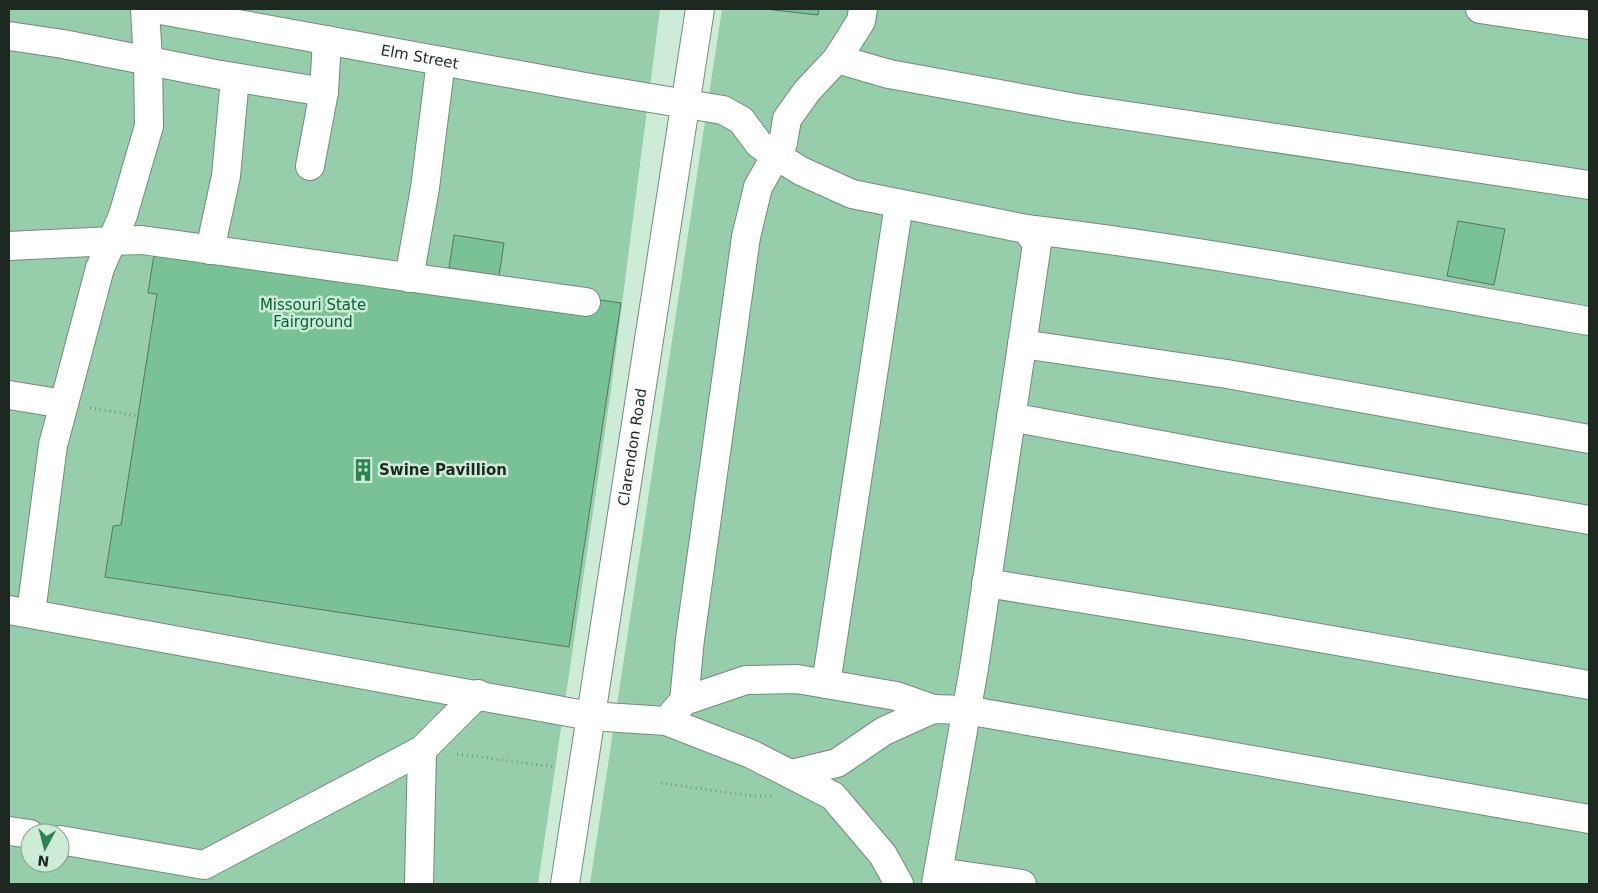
<svg xmlns="http://www.w3.org/2000/svg" width="1598" height="893" viewBox="0 0 1598 893" font-family="'DejaVu Sans',sans-serif">
  <rect width="100%" height="100%" fill="#ceebd7"/>
  <g fill="#96cdaa" fill-rule="evenodd">
    <path d="M9 9H660L610 397 538 884H9ZM30 833H60V863H30Z"/>
    <path d="M722 9H1589V884H590Z"/>
  </g>
  <g fill="#78c295" stroke="#5b7564">
    <path d="M765 9H819L818 15Z"/>
    <path d="M1458 221 1505 229 1494 285 1447 276Z"/>
    <path d="M157 235 621 303 569 647 105 577 113 526 121 525 138 416 157 294 148 293Z"/>
    <path d="M454 235 504 243 499 276 449 268Z"/>
  </g>
  <g fill="none" stroke-linecap="round" stroke-linejoin="round">
    <defs>
      <g id="minor">
        <path id="s1" d="M155 9 596 89 723 110 741 120 759 144 777 156 801 171 852 194 1026 229 1037 244 974 668 936 884"/>
        <path d="M1480 9 1589 25"/>
        <path d="M9 36 63 44 215 74 324 92"/>
        <path d="M837 59 889 74 1075 108 1589 185"/>
        <path d="M310 166 324 92 327 40"/>
        <path d="M1026 229C1215 252 1402 288 1589 321"/>
        <path d="M9 246 112 241 123 215 149 126 148 61 145 9"/>
        <path d="M210 250 226 176 235 78"/>
        <path d="M409 278 425 188 441 61"/>
        <path d="M1022 344 1227 374 1589 439"/>
        <path d="M9 395 64 404 100 268 112 241 142 240 586 302"/>
        <path d="M1011 417 1225 457 1589 520"/>
        <path d="M986 583 1245 625 1589 685"/>
        <path d="M9 610 590 716 666 721 751 754 833 796 883 855 899 884"/>
        <path d="M31 613 53 445 64 404"/>
        <path d="M826 684 899 204"/>
        <path d="M684 701 690 639 746 237 758 187 783 143 787 119 807 91 837 59 861 21 863 9"/>
        <path d="M674 712 684 701 746 680 797 679 896 696 933 709"/>
        <path d="M791 774 837 763 884 731 933 709 966 710 1589 819"/>
        <path d="M9 831 30 834"/>
        <path d="M60 840 204 865 422 750 478 694"/>
        <path d="M938 872 1022 884"/>
        <path d="M419 884 422 750"/>
        <path id="s2" d="M565 884 700 9"/>
      </g>
    </defs>
    <use href="#minor" stroke="#728c7b" stroke-width="30"/>
    <g stroke="#7e9385" stroke-width="3" stroke-dasharray="1 4" stroke-linecap="butt">
      <path d="M90 408 138 416"/>
      <path d="M457 754 555 767"/>
      <path d="M661 783 753 796H772"/>
    </g>
    <use href="#minor" stroke="#fff" stroke-width="28"/>
  </g>
  <defs>
    <symbol id="building-bare" viewBox="-9 -9 18 18"><path d="M-4-6H4V6H1V3H-1V6H-4ZM-2.5-4.3h1.7v1.8h-1.7ZM.8-4.3h1.7v1.8H.8ZM-2.5-1h1.7V.8h-1.7ZM.8-1h1.7V.8H.8Z" fill="#2e8355" stroke="#ceebd7" stroke-width="2.5" paint-order="stroke"/></symbol>
  </defs>
  <g fill-rule="evenodd">
    <use href="#building-bare" x="347" y="454" width="32" height="32"/>
  </g>
  <g text-anchor="middle" stroke-width="5" stroke-linejoin="round" paint-order="stroke">
    <g font-size="15" fill="#1d2821" stroke="#ceebd7">
      <text dy="5" stroke="none"><textPath href="#s1" startOffset="269">Elm Street</textPath></text>
      <text dy="5" stroke="none"><textPath href="#s2" startOffset="442">Clarendon Road</textPath></text>
    </g>
    <g font-size="15" fill="#036238" stroke="#ceebd7">
      <text x="313" y="310">Missouri State<tspan x="313" dy="17">Fairground</tspan></text>
    </g>
    <g font-size="15" font-weight="bold" fill="#1d2821" stroke="#ceebd7" text-anchor="start">
      <text x="379" y="475">Swine Pavillion</text>
    </g>
  </g>
  <rect width="1598" height="893" fill="none" stroke="#1d2821" stroke-width="20"/>
  <g transform="translate(45 848) rotate(187)"><circle r="24" fill="#ceebd7" stroke="#879d8e"/>
  <path d="M0-4L9 19L0 12L-9 19Z" fill="#2e8355"/>
  <text y="-8" font-size="14" font-weight="bold" text-anchor="middle" fill="#1d2821">N</text>
  </g>
</svg>
